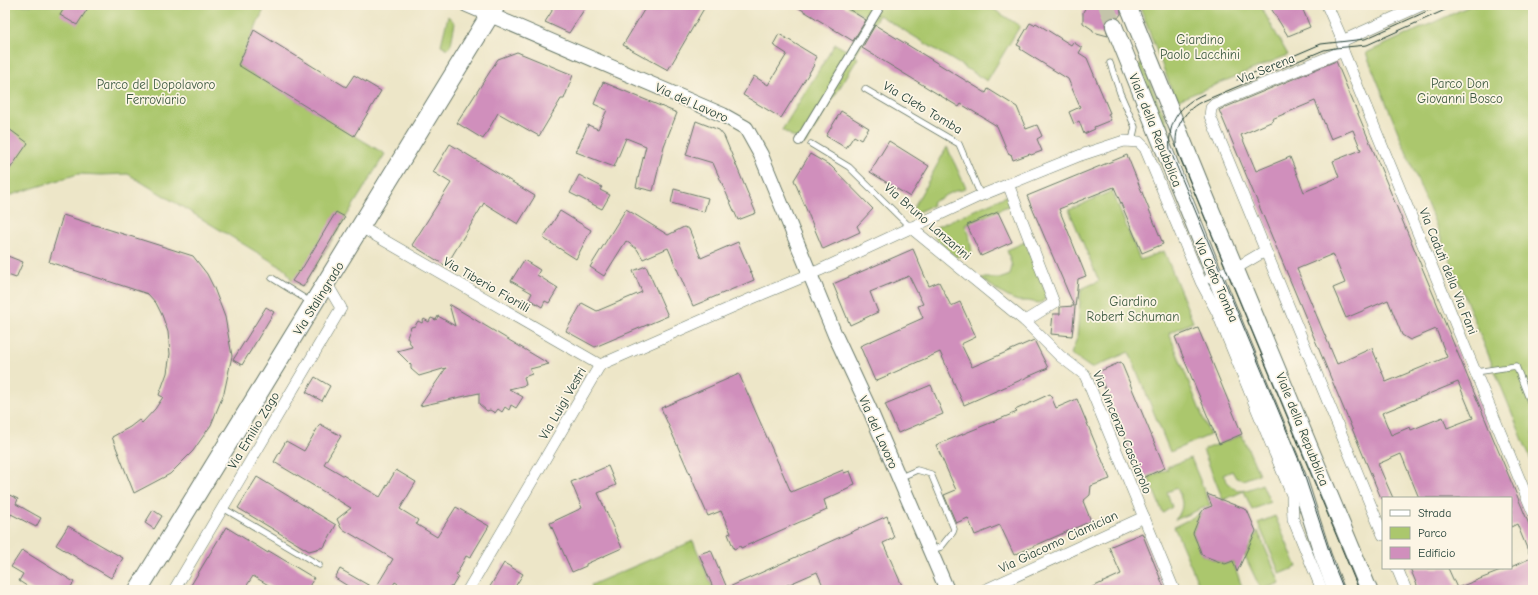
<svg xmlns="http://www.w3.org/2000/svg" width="1538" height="595" viewBox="0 0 1538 595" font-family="'Comic Neue',sans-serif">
  <rect width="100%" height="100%" fill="#fcf5e5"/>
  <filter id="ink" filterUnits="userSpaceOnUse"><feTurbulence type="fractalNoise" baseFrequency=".025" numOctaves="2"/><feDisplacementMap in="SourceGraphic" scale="8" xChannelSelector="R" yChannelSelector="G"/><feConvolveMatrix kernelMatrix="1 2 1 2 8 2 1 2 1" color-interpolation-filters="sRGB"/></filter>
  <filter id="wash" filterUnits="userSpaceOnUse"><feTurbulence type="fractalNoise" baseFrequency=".012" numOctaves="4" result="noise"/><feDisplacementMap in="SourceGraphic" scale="16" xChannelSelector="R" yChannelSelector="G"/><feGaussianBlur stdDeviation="0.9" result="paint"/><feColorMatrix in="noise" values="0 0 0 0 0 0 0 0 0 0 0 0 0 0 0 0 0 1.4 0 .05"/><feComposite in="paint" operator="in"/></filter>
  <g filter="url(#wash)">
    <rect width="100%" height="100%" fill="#ede6c8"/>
    <g fill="#abc76d" stroke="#658250">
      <path d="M5 5H266L238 65 385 154 303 287 292 281 286 270 128 174 102 175 78 174 5 197Z"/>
      <path d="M847 5H987L1020 26 987 81 879 15 855 55 858 58 805 144 782 130 835 44 848 51 867 18Z"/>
      <path d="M1139 5H1260L1288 55 1176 101Z"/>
      <path d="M1472 5H1533V465L1366 53Z"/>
      <path d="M448 16 455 23 451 44 448 49 441 45Z"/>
      <path d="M1142 63 1169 127 1167 135 1138 65Z"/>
      <path d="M947 147 966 188 960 191 959 189 932 202 933 205 909 216Z"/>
      <path d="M1112 191 1140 260 1164 251 1193 322 1169 333 1210 435 1170 452 1129 352 1091 368 1071 354 1077 338 1081 289 1099 281 1069 210Z"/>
      <path d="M1006 196 1010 205 965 225 969 234 972 253 956 257 935 238 933 234 934 228Z"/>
      <path d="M1025 242 1046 293C1044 306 1039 303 1028 301 1025 301 1021 301 1018 301 1004 297 992 286 981 278H1002L1010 275 1012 266 1007 250Z"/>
      <path d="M1242 435 1259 474 1243 480 1236 478 1232 471 1223 475C1235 496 1243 492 1262 484L1270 502 1252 510 1244 491 1223 500 1203 450Z"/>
      <path d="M1191 458 1210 505 1175 520C1185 507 1183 502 1177 488L1167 492 1172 507 1163 513 1148 477 1168 469 1167 467Z"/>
      <path d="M1201 513 1193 533 1202 555 1225 564 1233 561 1243 590H1197L1196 588 1200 587 1174 527Z"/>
      <path d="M1275 516 1297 567 1280 574 1258 523Z"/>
      <path d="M1258 531 1280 583 1261 590 1245 556Z"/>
      <path d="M693 541 714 590H593L591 585Z"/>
    </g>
    <g id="blocks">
      <g fill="#d08fbc" fill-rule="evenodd">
        <path d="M66 5H90L77 25 60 15Z"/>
        <path d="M558 5H587L569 33 545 22 552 11 551 6Z"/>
        <path d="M647 5H706L668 70 623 45Z"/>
        <path d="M794 5H842L866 20 853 41Z"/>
        <path d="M1087 5H1120L1121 14 1118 18 1115 17H1110L1106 20 1105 24 1108 36 1093 32V30L1083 23V12Z"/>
        <path d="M1269 5H1301L1310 27 1288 36Z"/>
        <path d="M1030 23 1034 25 1036 23 1071 45 1073 42 1082 48 1079 53 1087 58 1110 113 1108 114 1111 120 1094 127 1095 129 1084 134 1079 121 1074 124 1069 112 1080 107 1068 79 1020 49 1021 47 1017 45Z"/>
        <path d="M875 25 986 93 988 89 1017 107 1026 129 1037 125 1042 136 1037 139 1042 151 1031 155 1030 154 1013 160 1011 154 1009 155 997 126 961 104 959 107 862 48Z"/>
        <path d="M254 30 346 87 354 75 381 91 354 136 238 65Z"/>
        <path d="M779 34 817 57 813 64 814 65 781 118 743 95 754 76 768 85 787 54 773 45Z"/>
        <path d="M517 52 573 75 564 99H561L539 136 498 113 483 139 457 123 498 59Z"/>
        <path d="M1336 61 1533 534V590H1419L1410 568H1448L1457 588 1508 568H1511V567L1531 558 1517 524 1511 527V498H1419L1401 454 1378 464 1393 498H1381L1219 110ZM1315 101 1331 139 1353 130 1361 150 1333 161 1339 177 1304 192 1290 157 1256 171 1241 135 1273 121 1272 119ZM1333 254 1345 283 1333 288 1346 318 1388 300 1402 335 1410 340 1436 329 1447 357 1386 382 1372 348 1337 364 1297 269ZM1458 382 1473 418 1447 428 1443 417 1411 430 1410 427 1391 435 1382 413Z"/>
        <path d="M603 82 677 113 664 146 653 191 636 187 646 146 626 138 614 167 576 152 588 125 598 129 607 110 594 104Z"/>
        <path d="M841 111 869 128 861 140 854 136 846 148 826 136Z"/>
        <path d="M696 121 719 130 724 136 756 213 738 220 713 163 686 155Z"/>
        <path d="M5 126 28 143 5 176Z"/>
        <path d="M889 141 929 166 910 197 870 172Z"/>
        <path d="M450 144 535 196 518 224 484 203 446 266 412 245 451 183 433 172Z"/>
        <path d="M810 154 831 166 873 209 857 226 860 232 823 249 794 180Z"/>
        <path d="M1127 155 1163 244 1142 253 1114 187 1059 209 1086 276 1078 279 1072 336 1051 334 1053 314H1060V307L1074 306 1027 196Z"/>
        <path d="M579 175 602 187 600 190 610 195 602 209 570 193Z"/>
        <path d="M674 189 708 198 704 212 671 203Z"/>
        <path d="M626 209 668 235 684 227 689 229 701 258 738 242 754 280 693 306 668 248 643 259 637 249 626 241 604 276 590 267Z"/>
        <path d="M560 211 591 230 576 259 543 238Z"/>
        <path d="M336 212 345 217 303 287 292 281 299 271 300 272Z"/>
        <path d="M998 212 1012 242 981 256 967 225Z"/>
        <path d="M63 215 193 256 207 274 214 288 225 317 232 356 224 393 211 425 193 451 170 474 134 493 112 437 130 427 139 420 142 423 155 409 163 397 159 395 167 373 170 354 168 332 162 315 156 303 148 294 49 262Z"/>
        <path d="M913 249 929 286 939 282 951 306 960 302 976 337 961 344 972 367 1034 340 1048 368 964 405 940 352 875 381 860 346 923 318 918 306 923 304 909 276 870 292 878 312 850 325 833 284Z"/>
        <path d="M5 255 23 262 16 278 5 274Z"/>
        <path d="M524 260 540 270 537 275 558 288 549 303 545 301 542 307 529 299 532 293 511 281Z"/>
        <path d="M646 266 668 316 595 347 566 331 582 303 597 311 642 292 633 271Z"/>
        <path d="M449 304 549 364 530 369 532 374 524 377 526 385 509 389 523 397 516 408 511 405 509 410 505 407 502 412 498 409 495 413 490 410 487 411 479 404V393L420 406 446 368 419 376 411 369V365L397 351 412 347 407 337 411 327 415 326 418 321 422 323 424 319 429 322 431 318 436 320 438 316 455 326Z"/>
        <path d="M266 307 274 312 242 365 233 360Z"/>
        <path d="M1198 328 1242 434 1219 444 1175 337Z"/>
        <path d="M1121 362 1165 468 1142 478 1098 372Z"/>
        <path d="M739 374 791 492 843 470 844 473 850 471 855 484 850 486V488L824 500 827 510 741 548 740 546 734 549 728 534 731 533 721 511 708 516 661 408Z"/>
        <path d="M315 377 330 386 322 401 306 392Z"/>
        <path d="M931 385 943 414 898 433 885 404Z"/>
        <path d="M1050 394 1056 408 1077 399 1110 479 1091 486 1090 495 1083 501 1091 521 1014 555 1000 525 975 535 968 518 956 523 944 495 956 490 936 445 1017 412 1015 410Z"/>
        <path d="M320 424 341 436 324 464 380 497 396 470 416 482 400 509 418 520 416 524 437 537 456 507 489 526 470 558 466 556 456 575 458 577 452 587H450L448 590H408L395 582 390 590H354L335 578 340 569 375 589 393 559 341 528 337 519 351 508 274 462 286 441 304 451Z"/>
        <path d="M608 466 616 485 598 493 622 548 586 564V566L572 572 550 523 582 508 571 482Z"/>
        <path d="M257 477 336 525 324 547 309 551 238 508Z"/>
        <path d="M5 493 18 499 16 504 41 518 36 527 11 514 5 526Z"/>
        <path d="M1207 494 1247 510 1256 531 1237 572 1233 561 1225 564 1202 555 1193 533 1201 513 1204 509 1212 506Z"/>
        <path d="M153 510 162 516 154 529 145 523Z"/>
        <path d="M887 516 894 538 883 543 904 590H825L817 572 776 590H714L699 554 711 550 727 588Z"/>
        <path d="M68 526 123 558 111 578 56 545Z"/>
        <path d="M226 527 268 553 269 551 314 578 307 590H277L253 576 244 590H188Z"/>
        <path d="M1142 533 1165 590H1086L1121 574 1109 547Z"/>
        <path d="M22 550 74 582 69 590H33L19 581 23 574 11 567Z"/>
        <path d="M504 563 523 574 513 590H488Z"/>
      </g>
    </g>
  </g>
  <g filter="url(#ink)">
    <use href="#blocks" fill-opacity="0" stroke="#677868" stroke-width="1"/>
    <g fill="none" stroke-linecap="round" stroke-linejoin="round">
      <path stroke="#c4c4aa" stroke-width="16" stroke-dasharray="16 8" stroke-linecap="butt" d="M1106 5 1114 26"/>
      <defs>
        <g id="service">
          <path d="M1110 63 1120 93 1135 127 1132 141"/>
          <path d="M865 89 959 144 981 196"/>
          <path d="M811 144 849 167 910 227"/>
          <path d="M272 278 312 303"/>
          <path d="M1476 372 1516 366 1533 409"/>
          <path d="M899 478 917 470 931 474 954 529 953 532 941 547 930 550"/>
          <path d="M223 508 319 565"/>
        </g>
        <path id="pedestrian" d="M799 141 881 5"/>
        <g id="minor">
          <path d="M1327 5 1341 37 1343 51 1533 512"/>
          <path d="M1342 41 1422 5"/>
          <path d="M1343 51 1215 104 1211 108 1210 116 1383 535"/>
          <path d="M1008 184 1054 303 1025 321"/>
          <path d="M361 227 600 365"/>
          <path d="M910 227 1025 321 1060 356 1085 375 1174 590"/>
          <path d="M1210 278 1236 268 1265 251"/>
          <path d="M1397 568 1406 590"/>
          <path d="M174 590 341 308 327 284"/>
          <path d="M468 590 600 365 755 297 820 270 977 197 1081 155 1124 141 1139 142 1145 148 1201 282 1217 312 1292 495 1293 519 1322 590"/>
          <path d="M985 590 1144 517"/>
        </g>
        <path id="tertiary" d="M467 5 723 115 746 128 761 155 835 335 869 408 947 590"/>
        <g id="secondary">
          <path d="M1129 8 1202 188 1369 590"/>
          <path d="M1114 26 1228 308 1299 480 1323 556 1336 590"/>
        </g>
        <path id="primary" d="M138 590 496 5"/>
      </defs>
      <use href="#service" stroke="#677868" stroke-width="7"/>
      <use href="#pedestrian" stroke="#677868" stroke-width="10"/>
      <use href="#minor" stroke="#677868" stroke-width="12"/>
      <use href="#tertiary" stroke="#677868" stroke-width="16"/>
      <use href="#secondary" stroke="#677868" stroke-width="18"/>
      <use href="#primary" stroke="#677868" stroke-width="20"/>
      <use href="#service" stroke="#fff" stroke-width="5.5"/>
      <use href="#pedestrian" stroke="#fff" stroke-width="8"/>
      <use href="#minor" stroke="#fff" stroke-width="11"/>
      <use href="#tertiary" stroke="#fff" stroke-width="14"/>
      <use href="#secondary" stroke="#fff" stroke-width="16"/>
      <use href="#primary" stroke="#fff" stroke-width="18"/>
      <g stroke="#1f3d34" stroke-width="1">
        <path d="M1237 80 1321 44 1365 39 1441 5"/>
        <path d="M1204 94C1180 104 1167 122 1170 150L1301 465 1333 563 1344 590"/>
        <path d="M1359 590 1178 153C1171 132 1183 111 1201 102L1324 50 1335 48 1367 45 1456 5"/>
      </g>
    </g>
  </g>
  <g text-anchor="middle" stroke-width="3.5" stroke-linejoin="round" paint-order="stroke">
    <g font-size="13" fill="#3b593f" stroke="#fcf5e5">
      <text x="1200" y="44">Giardino<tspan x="1200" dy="15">Paolo Lacchini</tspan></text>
      <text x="1460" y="88">Parco Don<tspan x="1460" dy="15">Giovanni Bosco</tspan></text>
      <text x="156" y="89">Parco del Dopolavoro<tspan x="156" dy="15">Ferroviario</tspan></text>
      <text x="1133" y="306">Giardino<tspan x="1133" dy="15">Robert Schuman</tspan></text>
    </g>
    <g font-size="13" fill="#1f3d34" stroke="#fcf5e5">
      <text transform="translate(1266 68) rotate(-22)" y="5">Via Serena</text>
      <text transform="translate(692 102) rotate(24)" y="5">Via del Lavoro</text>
      <text transform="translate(923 107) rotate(31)" y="5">Via Cleto Tomba</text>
      <text transform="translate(1156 130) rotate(68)" y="5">Viale della Repubblica</text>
      <text transform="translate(928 221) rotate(41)" y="5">Via Bruno Lanzarini</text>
      <text transform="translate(1449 271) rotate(68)" y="5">Via Caduti della Via Fani</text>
      <text transform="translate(1217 280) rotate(66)" y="5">Via Cleto Tomba</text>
      <text transform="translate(487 284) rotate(30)" y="5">Via Tiberio Fiorilli</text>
      <text transform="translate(318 298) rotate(-58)" y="5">Via Stalingrado</text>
      <text transform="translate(562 403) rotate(-60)" y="5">Via Luigi Vestri</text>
      <text transform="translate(1303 429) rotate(68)" y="5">Viale della Repubblica</text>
      <text transform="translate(253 430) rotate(-59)" y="5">Via Emilio Zago</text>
      <text transform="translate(879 432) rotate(66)" y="5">Via del Lavoro</text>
      <text transform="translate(1123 432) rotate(67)" y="5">Via Vincenzo Casciarolo</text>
      <text transform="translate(1058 541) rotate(-25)" y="5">Via Giacomo Ciamician</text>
    </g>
  </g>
  <rect width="1538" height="595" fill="none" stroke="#fcf5e5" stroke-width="20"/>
  <rect x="1382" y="497" width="130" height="72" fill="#fcf5e5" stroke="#a4ab9e"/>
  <rect x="1390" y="510" width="20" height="6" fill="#ffffff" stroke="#a4ab9e"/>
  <text x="1418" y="517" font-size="12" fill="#1f3d34">Strada</text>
  <rect x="1390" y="527" width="20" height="12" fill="#abc76d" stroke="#a4ab9e"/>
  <text x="1418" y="537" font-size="12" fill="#1f3d34">Parco</text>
  <rect x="1390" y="547" width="20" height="12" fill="#d08fbc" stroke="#a4ab9e"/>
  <text x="1418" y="557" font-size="12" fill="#1f3d34">Edificio</text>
</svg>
